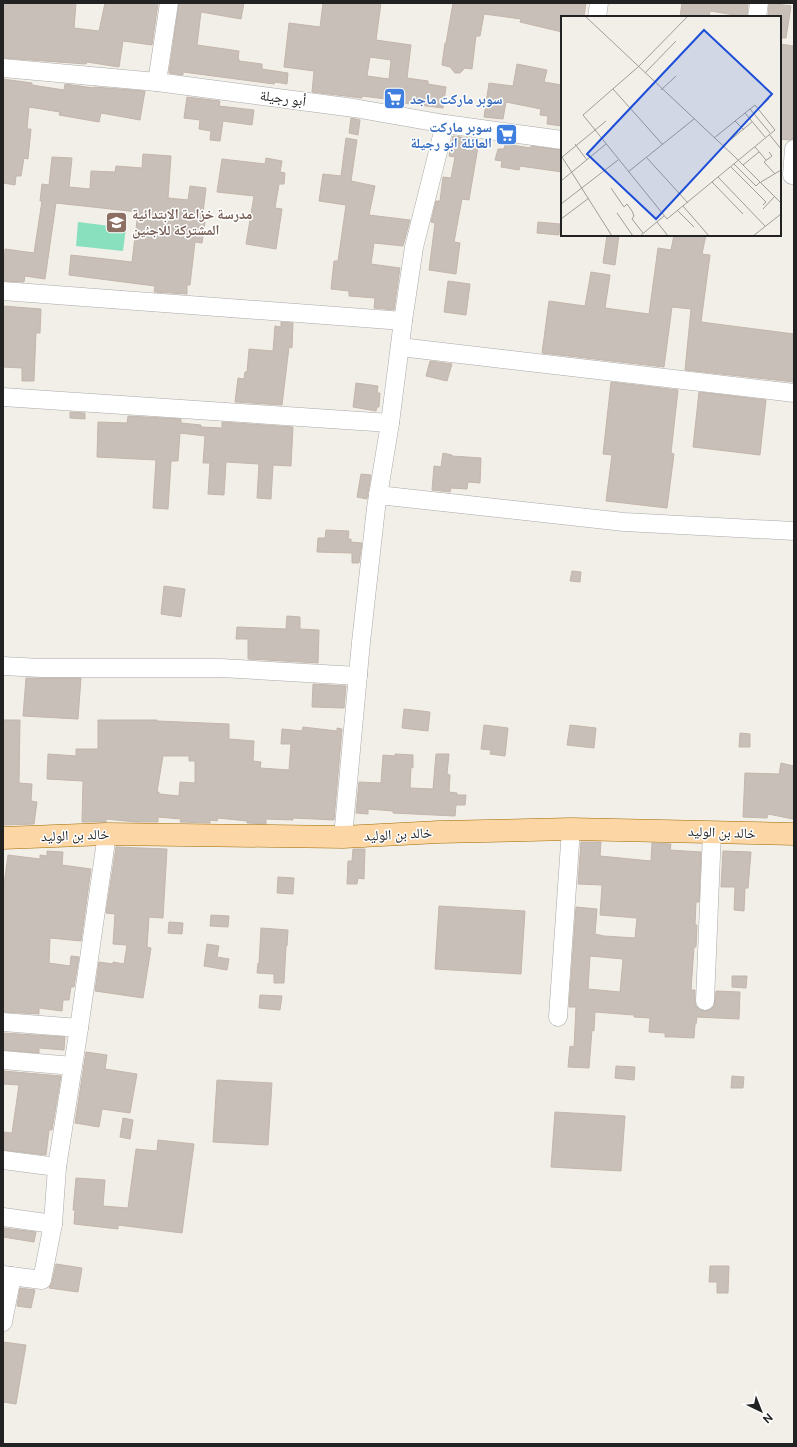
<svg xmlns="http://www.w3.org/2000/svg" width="797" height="1447" viewBox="0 0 797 1447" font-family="'Public Sans','Noto Naskh Arabic',sans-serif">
  <rect width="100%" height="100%" fill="#f2efe9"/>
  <path fill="#88e0be" d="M78 222 126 228 123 251 76 246Z"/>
  <g fill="#c7bfb8" stroke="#c4b6ab" fill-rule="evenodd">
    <path d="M3 3H76L74 28 99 31 105 3H158L152 45 123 41 119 67 87 62 86 64 3 58Z"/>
    <path d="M179 3H244L241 19 201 12 197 45 239 51 238 59H239V61L262 64V69L288 73 287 84 275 82 274 84 183 72V75L169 73Z"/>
    <path d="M323 3H381L376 40 411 45 407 78 428 81V84L446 87 443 108 386 101V99L362 96V98L312 92 314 71 284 67 289 23 320 27ZM370 57 391 60 389 79 367 76Z"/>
    <path d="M453 3H586L584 17H562V32L520 22 521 19 484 14 480 36H476L472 69 465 68 460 73H455L450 67 442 65 445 43H446Z"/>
    <path d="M682 3H748L747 17 710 11 709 17H680Z"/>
    <path d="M769 3 791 6 786 38H780V17H768Z"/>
    <path d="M780 44 794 46V139L789 140 780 139Z"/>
    <path d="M517 64 547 70 544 82 562 85V126L547 124 548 116 540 115 541 109 506 102 503 119 484 117 489 83 513 86Z"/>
    <path d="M3 79 32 83V85L64 90 65 84 94 88V87L145 91 140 120 101 113 99 122 59 115 60 112 29 107 27 129H31L28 159 24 158 21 176H16L15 185 3 183Z"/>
    <path d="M187 97 220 101 219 106 254 110 252 125 223 121 220 141 210 140 211 131 199 129 200 120 184 118Z"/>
    <path d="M351 118 360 120 358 135 349 133Z"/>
    <path d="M453 136 476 139 475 146 478 147 469 200 462 199 454 242 460 243 456 274 429 270 435 223 431 222 436 201H440L443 177 451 178 455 157 449 156Z"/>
    <path d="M346 138 357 140 351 181 375 186 369 215 410 220 403 246 374 243 371 264 400 268 394 310 374 308 375 298 349 296V291L331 289 334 261H338L346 205 319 201 323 174 341 176Z"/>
    <path d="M505 144 531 148V146L562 150V172L520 166 519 170 501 167 502 161 495 160 498 149H504Z"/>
    <path d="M143 154 171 156 168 198 188 200 190 186 206 188 202 221 205 222 202 243 195 242 190 285H187V294L154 292 155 286 69 275 71 255 132 262 138 212 56 203 45 279 25 276 24 282 3 281 5 249 34 253 42 201H40L42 184 49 185 52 157 72 158 69 187 90 189 91 171 115 172 116 166 142 168Z"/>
    <path d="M266 158 282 161 280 172 285 173 284 184H279L275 208 282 209 276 249 246 244 254 196 217 192 222 159 265 164Z"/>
    <path d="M538 222 560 224 559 235 537 233Z"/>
    <path d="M607 235H619L615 265 603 263Z"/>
    <path d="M674 235H706L702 254 710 255 701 322 794 334V382L685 370 691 309 672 307 664 367 542 353 549 301 585 306 591 272 610 275 605 308 649 314 658 248 671 250Z"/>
    <path d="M448 281 470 284 466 315 444 312Z"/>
    <path d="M3 306 41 309 40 333H36L34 381H22V368L3 367Z"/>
    <path d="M281 322 293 323 292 348 289 347 282 405 235 402 238 378 244 379 245 372H247L249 349 273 351 275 326 281 327Z"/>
    <path d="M430 361 452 364 447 381 426 376Z"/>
    <path d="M611 382 678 390 671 453 674 454 667 508 606 501 612 455 603 454Z"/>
    <path d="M356 383 378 386 377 393H380L379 407H377L376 411 353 407Z"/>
    <path d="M699 392 766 400 760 455 693 447Z"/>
    <path d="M70 412 85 413V419L70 418Z"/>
    <path d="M128 416 181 419V423L201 425V427L222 428V422L293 427 291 466 273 465 271 499 257 498 259 464 226 462 224 495 208 494 210 463H203L205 436 180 433 178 461H171L168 509 153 508 156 460 97 457 98 422 127 423Z"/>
    <path d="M443 453 452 455V456L481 458 480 483 468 482 467 489 451 488 450 492 432 490 434 466 441 467Z"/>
    <path d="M361 474 371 475 367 499 357 497Z"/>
    <path d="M326 530 349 531 348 539H351V542L362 543 359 563H352V553L317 552 318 538H325Z"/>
    <path d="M572 571 581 572 580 582 570 581Z"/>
    <path d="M164 586 185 589 181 617 161 614Z"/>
    <path d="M287 616 300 617V629L319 630 318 663 248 659V639H236L237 627 286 629Z"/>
    <path d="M26 678H81L78 719 23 716Z"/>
    <path d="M313 684 346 686 344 708 312 707Z"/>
    <path d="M404 709 430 712 428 731 402 728Z"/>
    <path d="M3 720H20L19 783 32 784 31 801 37 802 34 824 3 825Z"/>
    <path d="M98 720H157V721L229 724V739L254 741 253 761 261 762 260 768 289 770 291 744H281L282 729 302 731 303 727 337 731V728L342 729 334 820 293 818V820L266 819V824L247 823V821L218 818 217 821 210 820V823L180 822 181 819 158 817V822H136L106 819V822H82L83 781 47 779 48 754 76 756V749H98ZM163 756H189V761H195V783L180 782 179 796 159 794V792H157Z"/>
    <path d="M484 725 508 728 505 756 490 754 491 750 481 749Z"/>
    <path d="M570 725 596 728 594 748 567 745Z"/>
    <path d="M740 733 750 734V747H739Z"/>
    <path d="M395 754 413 755V768L411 767 410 788 433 789 436 754H449L447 774 450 775 449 792 457 793V795H466L465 805H456L455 816 393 813V811L368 809V814L356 813 359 782 381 783 383 755 395 756Z"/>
    <path d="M781 763 794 766V813L793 819 768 814 767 818 743 817 745 773 779 774Z"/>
    <path d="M581 842H601L600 856 651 861 652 843 671 844 670 850 701 852 699 902H696L695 925H697L696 947H694L691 990H695V1001L696 1006 700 1010 705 1011 710 1010 714 1006 716 991 740 992 739 1019 697 1017 696 1024H695L694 1038 674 1037H665V1033L649 1032 650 1018 634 1017V1015L595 1012 594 1031 592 1030 589 1068 568 1067 570 1046 574 1047 576 1007H569L576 907 597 909 595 934 604 936 635 938 637 918 600 915 602 885 578 884ZM590 956 623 959 620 992 588 989Z"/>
    <path d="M116 847 167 849 163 918 149 917 147 947 151 948 143 998 95 991 99 962 113 964V962L124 964 127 945 113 944 115 914 106 913Z"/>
    <path d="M353 849H365L364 879 358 878 357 884H347L348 861H352Z"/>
    <path d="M47 851 63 852 62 865 91 869 81 941 50 938 49 963 70 966 71 956 79 957 74 987H71L69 1000H63L62 1011 39 1008V1014L3 1012V892L8 855 40 859V855L47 856Z"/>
    <path d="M723 851 751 852 748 888H745L744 911 734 910 735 887H721Z"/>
    <path d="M278 877 294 878 293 894 277 893Z"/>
    <path d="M439 906 525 911 521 974 435 969Z"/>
    <path d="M211 915 229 916 228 927 210 926Z"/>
    <path d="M169 922 183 923 182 934 168 933Z"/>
    <path d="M261 928 288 930 287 946H286L284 983H274V974L257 973 258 963 259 964Z"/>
    <path d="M207 944 219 946 217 957 229 959 227 970 204 966Z"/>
    <path d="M732 976H747L746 988 732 987Z"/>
    <path d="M260 995 282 996 280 1010 259 1008Z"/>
    <path d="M3 1033 65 1037 64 1050 39 1048V1053L3 1050Z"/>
    <path d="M86 1052 107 1055 105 1069 137 1074 130 1113 102 1109 99 1127 75 1123Z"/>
    <path d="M616 1066 635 1067 634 1080 615 1078Z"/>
    <path d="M3 1071 61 1076 52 1130H49L46 1155 3 1150V1132L12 1133 19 1085 3 1084Z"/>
    <path d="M732 1076 744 1077 743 1088H731Z"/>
    <path d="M217 1080 272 1083 268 1145 213 1142Z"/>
    <path d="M555 1112 625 1116 621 1171 551 1167Z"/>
    <path d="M123 1118 133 1120 130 1139 120 1137Z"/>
    <path d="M158 1140 194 1144 182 1233 118 1225V1229L74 1224 75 1210H73L76 1178 105 1180 103 1206 128 1208 136 1149 157 1151Z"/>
    <path d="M3 1228 36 1232 34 1242 3 1237Z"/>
    <path d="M56 1264 82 1268 78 1292 49 1288 52 1282Z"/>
    <path d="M710 1266H729L728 1293H717V1282H709Z"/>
    <path d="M20 1288 35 1290 31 1308 17 1306Z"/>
    <path d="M3 1342 26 1345 16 1404 3 1402Z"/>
  </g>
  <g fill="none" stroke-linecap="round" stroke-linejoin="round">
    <defs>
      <g id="minor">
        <path d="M597 17 599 3"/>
        <path d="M757 17 759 3"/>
        <path d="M3 68 157 82 354 108 445 124 562 140"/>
        <path d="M157 82 169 3"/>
        <path d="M792 175 794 149"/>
        <path d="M3 291 403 321"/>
        <path d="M400 347 794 393"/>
        <path d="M3 397 390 423"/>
        <path d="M378 495 624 522 794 531"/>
        <path d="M3 666 41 668H221L358 676"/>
        <path d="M343 837 361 642 376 508 390 423 403 321 414 247 445 124"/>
        <path d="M705 1001 712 832"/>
        <path d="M558 1017 571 829"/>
        <path d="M3 1022 79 1028"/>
        <path d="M3 1060 73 1066"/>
        <path d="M3 1160 57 1167"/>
        <path d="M3 1217 53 1224"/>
        <path d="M3 1275 42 1280 53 1224 57 1167 79 1028 107 834"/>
        <path d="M3 1322 12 1276"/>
      </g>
      <path id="major" d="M3 838 107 834 343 837 439 832 571 829 794 834"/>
    </defs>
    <use href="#minor" stroke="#a9a9a9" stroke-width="19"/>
    <use href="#major" stroke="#a06b00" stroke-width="23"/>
    <use href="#minor" stroke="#fff" stroke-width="18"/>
    <use href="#major" stroke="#fcd6a4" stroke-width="22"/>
  </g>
  <defs>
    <symbol id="supermarket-square" viewBox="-11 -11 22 22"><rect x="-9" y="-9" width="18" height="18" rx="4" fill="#3f7fe0" stroke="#fff"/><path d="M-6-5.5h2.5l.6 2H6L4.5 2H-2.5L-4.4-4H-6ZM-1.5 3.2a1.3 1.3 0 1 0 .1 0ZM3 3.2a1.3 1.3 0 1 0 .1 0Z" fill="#fff"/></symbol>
    <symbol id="school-square" viewBox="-11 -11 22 22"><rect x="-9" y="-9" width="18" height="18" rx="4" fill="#8d6e63" stroke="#fff"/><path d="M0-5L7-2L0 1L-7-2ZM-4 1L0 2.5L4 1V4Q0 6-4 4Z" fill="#fff"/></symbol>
  </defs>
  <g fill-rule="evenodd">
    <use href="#supermarket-square" x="382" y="86" width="25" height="25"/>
    <use href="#supermarket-square" x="494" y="122" width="25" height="25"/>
    <use href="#school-square" x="104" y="210" width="25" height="25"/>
  </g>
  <g text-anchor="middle" stroke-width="3" stroke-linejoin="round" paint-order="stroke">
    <g font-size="14" fill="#222" stroke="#fff">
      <text transform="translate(283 98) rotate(8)" y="5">أبو رجيلة</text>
      <text transform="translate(722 832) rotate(2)" y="5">خالد بن الوليد</text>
      <text transform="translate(398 834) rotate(-3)" y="5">خالد بن الوليد</text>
      <text transform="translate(75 835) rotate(-2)" y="5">خالد بن الوليد</text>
    </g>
    <g font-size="14" font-weight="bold" fill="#366cbe" stroke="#fff" text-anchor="start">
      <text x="410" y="104">سوبر ماركت ماجد</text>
      <text x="492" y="132" text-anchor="end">سوبر ماركت<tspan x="492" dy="16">العائلة ابو رجيلة</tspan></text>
    </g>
    <g font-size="14" font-weight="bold" fill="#785e54" stroke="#fff" text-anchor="start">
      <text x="132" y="219">مدرسة خزاعة الابتدائية<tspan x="132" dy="16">المشتركة للاجئين</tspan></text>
    </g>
  </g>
  <g transform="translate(561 16)">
    <rect width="220" height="220" fill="#f2efe9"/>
    <path fill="none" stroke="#9f9d99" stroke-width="1" d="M24 0 174 141 220 187M127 0 77 51 22 99 106 203 214 114 194 89 153 122M84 57 115 25M52 73 102 129M100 74 115 60M197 92 208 83M189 93 209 117M184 97 204 121M174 105 183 114M208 118 220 133M14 128 26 144M162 130 191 106M194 131 205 144M208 136 211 140 203 146 214 158M1 141 51 220M0 142 45 105M86 142 127 187M173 148 195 170 199 166M182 149 198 136M170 151 205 186 202 189M67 156 133 103M157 161 204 210M0 165 45 128M151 166 182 198M200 166 220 154M50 172 63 191 66 188 71 195 73 200 71 203 82 217M0 188 57 144M122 190 148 220M202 193 214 180M116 194 133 211M56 197 72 220M0 203 28 182M96 206 107 220M79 220 103 200M192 220 220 198"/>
    <path fill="#1d4ed8" fill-opacity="0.15" stroke="#1d4ed8" stroke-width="2" d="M143 14 211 78 95 203 26 138Z"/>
    <rect width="220" height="220" fill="none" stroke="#222" stroke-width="2"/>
  </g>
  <rect width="797" height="1447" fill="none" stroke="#222222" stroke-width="8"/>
  <g transform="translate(761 1411) rotate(137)" stroke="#ffffff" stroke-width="3" paint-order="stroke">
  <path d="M0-3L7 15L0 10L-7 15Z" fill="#222222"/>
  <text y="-6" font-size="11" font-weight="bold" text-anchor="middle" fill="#222222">N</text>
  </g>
</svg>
